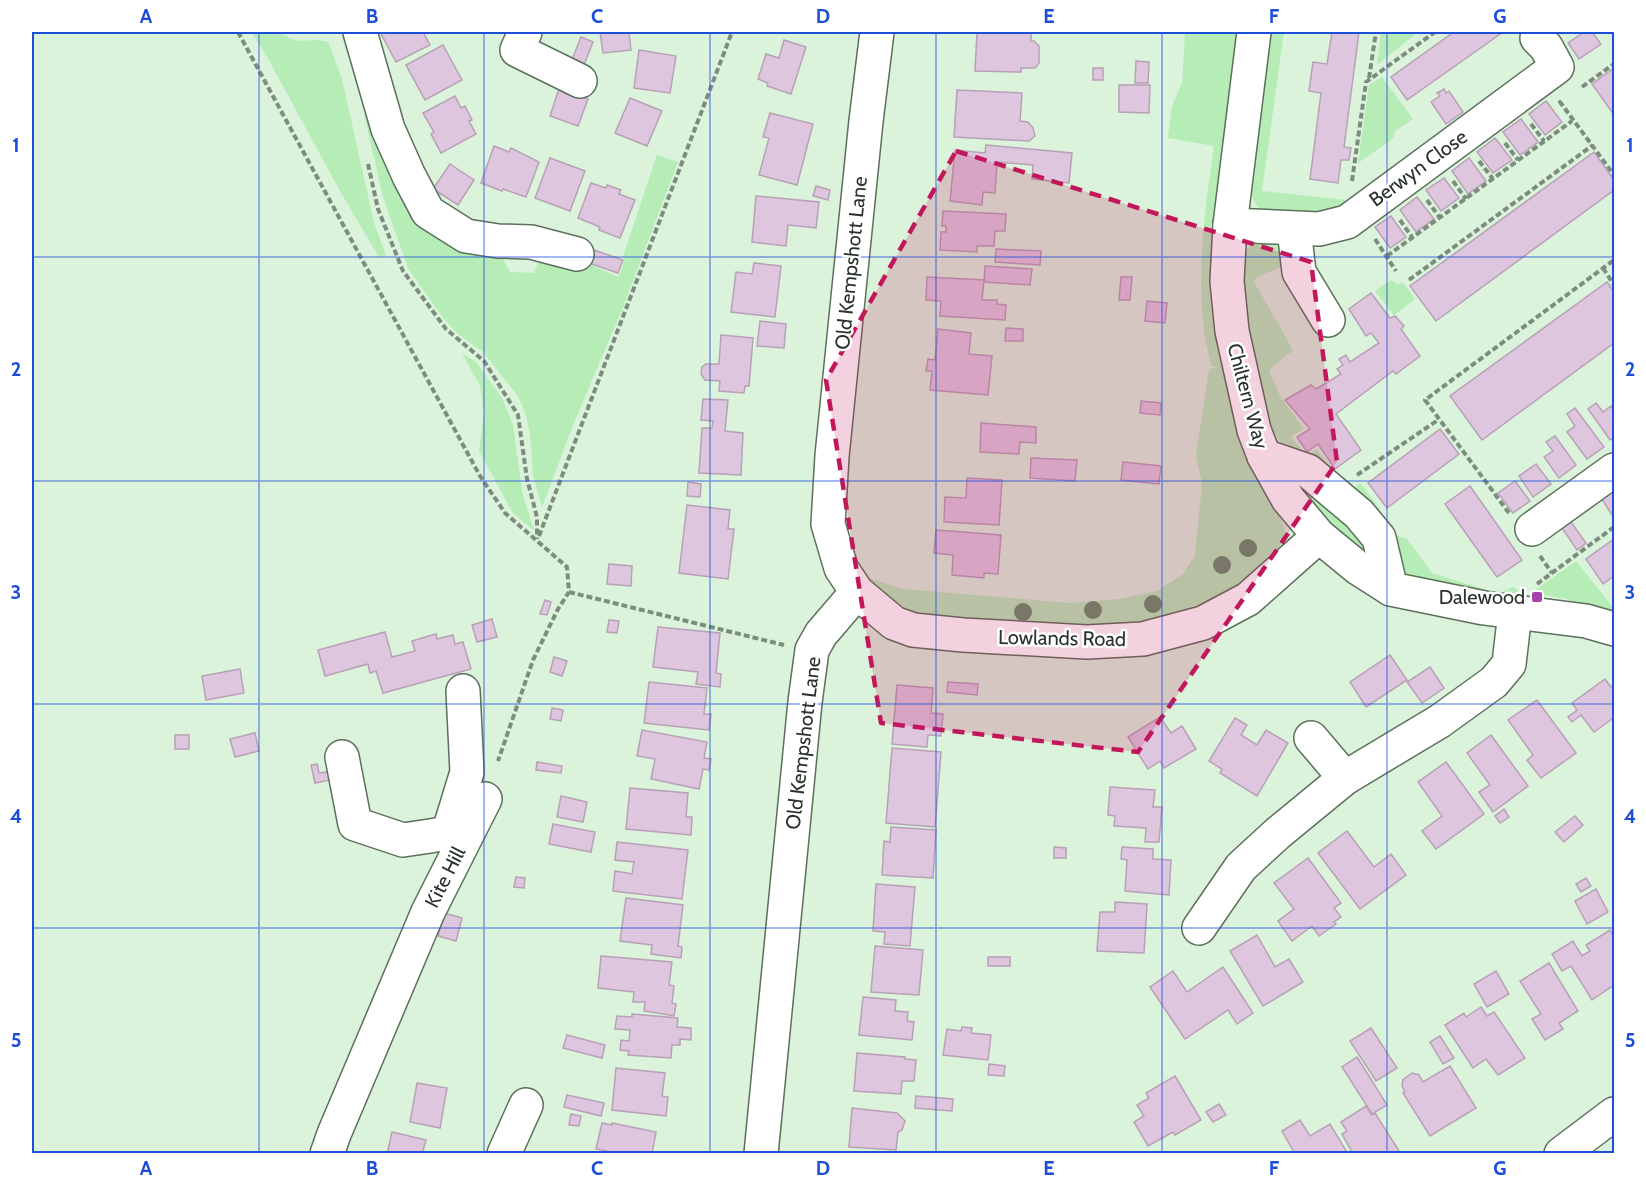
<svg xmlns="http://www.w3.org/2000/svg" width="1646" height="1185" viewBox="0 0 1646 1185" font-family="Cabin,sans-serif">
  <rect width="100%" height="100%" fill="#dbf2db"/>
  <g fill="#b6ecb6">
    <path d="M251 32H276L297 41 318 40 328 42 342 79 374 223 386 255 379 257 340 191 265 53Z"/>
    <path d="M1185 32H1238L1214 221 1212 261 1277 510C1285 529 1290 537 1279 557L1220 600 1134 628 956 619 913 612 883 595 869 578 903 589 1071 603 1119 599 1157 591 1183 574 1195 555 1202 483 1196 456 1209 369 1219 367 1211 366C1208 351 1204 336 1203 321 1197 263 1206 203 1214 146L1168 138 1172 106 1182 83Z"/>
    <path d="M1265 32H1284L1262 191 1345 200 1347 204 1326 211 1279 213 1264 210 1257 206 1248 190Z"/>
    <path d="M1381 32H1418L1377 65Z"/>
    <path d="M1382 77 1413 119 1394 132V138L1358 163 1369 85Z"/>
    <path d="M364 114 381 126 392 161 491 255 502 258 510 272 534 273 539 260 586 263 619 277 625 258 623 257 657 155 678 162 622 310 573 425 542 507 533 475 530 434 525 412 518 396 483 352 459 335 443 318 408 268 383 197Z"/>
    <path d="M1261 242C1276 242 1284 248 1284 265L1253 280 1293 350 1269 370 1281 398 1304 429 1291 437 1306 455 1317 450 1333 471 1285 448 1271 428 1257 395 1243 281V254L1254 243Z"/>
    <path d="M1391 280 1398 285 1403 282 1415 299 1394 315 1375 291Z"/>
    <path d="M462 353 476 362 502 398 513 425 522 491 534 531 513 513 479 451 484 413 480 386Z"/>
    <path d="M1360 483 1379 508 1383 524 1398 536 1407 539 1432 573 1499 594 1513 587 1521 592 1514 601 1441 590 1400 574 1350 492Z"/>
    <path d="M1303 484H1311L1367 547 1362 551 1335 534 1299 490 1300 486Z"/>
    <path d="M1576 561 1611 605 1614 606V616L1568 608V599L1531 593Z"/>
  </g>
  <g fill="#dec7de" stroke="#b8a1b7" stroke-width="1.5">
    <path d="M380 32H423L430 45 396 62Z"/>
    <path d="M600 32H629L631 50 603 53Z"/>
    <path d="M977 32H1031V41H1034L1039 46V63L1035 68H1021V72L975 71Z"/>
    <path d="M1332 32H1359L1344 147 1351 148 1349 160H1341L1338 183 1310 179 1321 93 1309 91 1313 62 1327 64Z"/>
    <path d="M1454 32H1503L1407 100 1391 77Z"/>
    <path d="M1584 32H1592L1601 44 1579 59 1568 43Z"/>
    <path d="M581 37 593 42 582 70 570 65Z"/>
    <path d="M784 40 806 47 791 94 767 86 768 83 758 79 766 54 779 58Z"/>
    <path d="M443 45 462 80 425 100 406 65Z"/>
    <path d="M639 50 676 56 670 93 634 88Z"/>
    <path d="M1136 61 1149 62 1148 83H1135Z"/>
    <rect x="1093" y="68" width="10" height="12"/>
    <path d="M1614 68V115L1592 84Z"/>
    <path d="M1119 85H1150L1149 113 1119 112Z"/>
    <path d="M559 89 588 99 578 126 550 116Z"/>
    <path d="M1444 89 1446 93 1449 91 1463 112 1446 124 1431 102 1440 96 1437 93Z"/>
    <path d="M957 90 1022 93 1020 121 1028 122 1033 128 1035 136 1029 141 954 137Z"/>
    <path d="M455 96 461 108 465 106 472 120 469 121 476 134 441 153 431 134 434 132 423 113Z"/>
    <path d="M630 98 662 111 647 146 615 133Z"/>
    <path d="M1546 101 1562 122 1545 135 1529 114Z"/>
    <path d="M770 113 813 124 797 185 759 175 769 138 763 137Z"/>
    <path d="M1521 119 1538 142 1520 155 1503 132Z"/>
    <path d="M1495 138 1512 160 1493 173 1477 152Z"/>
    <path d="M986 145 1072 153 1069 183 1032 179 1033 165 997 162 995 193 983 192 982 205 950 201 955 150 985 153Z"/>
    <path d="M494 146 509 152 511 148 539 162 526 197 503 189 502 191 481 183Z"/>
    <path d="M1594 152 1614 180V190L1436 321 1410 286Z"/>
    <path d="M550 158 585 171 570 211 535 198Z"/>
    <path d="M1469 158 1486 181 1468 194 1452 171Z"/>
    <path d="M450 164 474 180 458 205 433 189Z"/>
    <path d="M1444 178 1459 198 1441 211 1426 190Z"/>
    <path d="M591 183 606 188 607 185 621 190 619 194 635 200 620 238 599 230 600 227 578 218Z"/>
    <path d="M816 186 830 190 828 200 813 196Z"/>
    <path d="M756 196 819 202 816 228 788 225 786 246 752 242Z"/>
    <path d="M1417 197 1434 219 1416 232 1400 210Z"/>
    <path d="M943 211 1006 214 1005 231H995L994 246H977V252L940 250 941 232H946V226H942Z"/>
    <path d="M1391 216 1406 237 1390 248 1375 227Z"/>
    <path d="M996 249 1041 251 1040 265 995 262Z"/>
    <path d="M594 250 623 260 618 273 589 263Z"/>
    <path d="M754 263 781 266 775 317 731 312 736 272 752 274Z"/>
    <path d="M985 266 1032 269 1030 285 984 282Z"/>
    <path d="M927 277 984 280 982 300H997V304L1006 305 1005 320 940 316 941 301 926 300Z"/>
    <path d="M1121 277H1132L1130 300H1119Z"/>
    <path d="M1607 282 1614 292V343L1482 440 1450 396Z"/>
    <path d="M1371 293 1390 318 1395 316 1404 326 1401 329 1420 356 1396 374 1393 371 1336 414 1361 450 1335 469 1318 444 1307 452 1297 437 1310 429 1285 400 1311 385 1316 389 1341 374 1337 369 1343 365 1339 359 1346 355 1350 362 1379 343 1371 333 1366 336 1349 309Z"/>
    <path d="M1147 301 1167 303 1165 323 1145 321Z"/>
    <path d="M760 321 786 324 784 348 757 346Z"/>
    <path d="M1006 328 1023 329V341H1005Z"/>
    <path d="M938 329 971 333 969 354 992 356 988 395 930 390 932 371H926L928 359 935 360Z"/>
    <path d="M721 335 753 338 749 386H745L744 393 719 391 720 381 705 380 701 374 702 367 706 364H719Z"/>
    <path d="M703 399 728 400 725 431 743 433 741 475 699 473 702 428H712L713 421 701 420Z"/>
    <path d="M1141 401 1161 403 1160 415 1140 413Z"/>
    <path d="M1596 403 1603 412 1611 406 1614 411V437L1610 440 1588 409Z"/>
    <path d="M1575 408 1604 447 1587 459 1567 432 1575 426 1567 414Z"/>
    <path d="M981 423 1036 427V443L1020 442 1019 454 980 452Z"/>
    <path d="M1440 429 1459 454 1387 508 1368 483Z"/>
    <path d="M1555 436 1576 465 1559 478 1544 457 1553 451 1546 442Z"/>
    <path d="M1031 458 1077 460 1075 481 1030 478Z"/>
    <path d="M1123 462 1161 466 1159 484 1121 480Z"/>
    <path d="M1536 464 1551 484 1533 497 1519 476Z"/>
    <path d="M967 478 1002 480 999 525 944 522 945 497 966 498Z"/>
    <path d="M1515 481 1530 501 1513 513 1498 493Z"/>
    <path d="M688 482 701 484 700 497 687 496Z"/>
    <path d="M1470 486 1522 560 1497 577 1445 504Z"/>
    <path d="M1614 488V518L1601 498Z"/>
    <path d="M687 505 730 510 728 529H734L728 579 679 573Z"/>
    <path d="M1571 522 1586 543 1577 550 1562 528Z"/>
    <path d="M936 530 1001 535 998 574 984 573V578L952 575 953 555 934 553Z"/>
    <path d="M1614 539V576L1603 584 1586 559Z"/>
    <path d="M609 564 632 566 631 586 607 584Z"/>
    <path d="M545 600 551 602 547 615 540 614Z"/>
    <path d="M492 619 497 637 477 642 472 625Z"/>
    <path d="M609 620 619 621 617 633 607 632Z"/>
    <path d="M658 627 720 633 716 673 721 674 720 687 696 684 698 672 653 667Z"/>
    <path d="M385 632 392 657 415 651 412 641 436 634 437 639 453 635 455 644 463 642 471 669 383 693 376 671 370 673 368 664 325 676 318 650Z"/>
    <path d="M1390 655 1407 680 1366 707 1350 682Z"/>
    <path d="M554 657 567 661 562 676 550 672Z"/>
    <path d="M1430 667 1444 688 1422 703 1407 682Z"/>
    <path d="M240 669 244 693 206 700 202 676Z"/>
    <path d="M1605 679 1611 687 1614 685V722L1612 719 1594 732 1581 715 1572 722 1568 717 1577 710 1572 703Z"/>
    <path d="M649 682 707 688 704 714H711L709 730 644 723Z"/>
    <path d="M948 682 978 684 977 695 947 692Z"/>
    <path d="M897 685 933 688 931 713 943 714 941 736 928 735 927 747 892 744Z"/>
    <path d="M1537 700 1576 753 1541 778 1527 760 1533 755 1508 720Z"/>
    <path d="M552 708 563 710 561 721 550 719Z"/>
    <path d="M1160 717 1171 733 1182 726 1196 749 1164 768 1160 761 1148 769 1128 737Z"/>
    <path d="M1235 718 1247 725 1241 735 1257 745 1266 730 1288 743 1257 796 1220 773 1222 769 1209 761Z"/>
    <path d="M642 730 707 742 704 758 711 759 709 770 703 769 699 789 651 779 655 759 637 756Z"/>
    <path d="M255 733 259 751 235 757 230 739Z"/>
    <rect x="175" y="735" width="14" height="14"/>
    <path d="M1491 735 1528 786 1493 812 1479 792 1490 785 1467 753Z"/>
    <path d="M892 748 941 752 935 827 886 823Z"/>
    <path d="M537 762 562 766 561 773 536 770Z"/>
    <path d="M1446 762 1484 814 1436 849 1422 831 1442 816 1418 782Z"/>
    <path d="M317 764 319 773 328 772 330 780 315 783 311 765Z"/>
    <path d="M1110 787 1155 790 1153 807H1162L1159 842H1145L1146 828 1114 826 1115 816 1108 815Z"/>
    <path d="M630 788 688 793 686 817H692L691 835 626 829Z"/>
    <path d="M561 796 587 802 583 822 557 817Z"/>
    <path d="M1504 809 1509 817 1500 823 1495 816Z"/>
    <path d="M1575 816 1583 825 1564 842 1555 832Z"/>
    <path d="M553 824 595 832 591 852 549 844Z"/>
    <path d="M891 827 936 830 933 878 882 875 884 841 890 842Z"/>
    <path d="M1347 831 1374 867 1391 854 1406 875 1360 909 1318 853Z"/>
    <path d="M617 842 688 850 682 899 613 891 615 871 632 874 634 862 615 860Z"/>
    <path d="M1054 847 1066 848V858H1054Z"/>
    <path d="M1122 847 1153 849V859L1171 860 1169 895 1125 891 1127 860 1121 859Z"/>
    <path d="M1308 858 1341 903 1334 908 1341 917 1334 922 1336 924 1319 936 1312 926 1292 941 1278 921 1294 909 1274 883Z"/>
    <path d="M516 877 525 878 524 888 514 887Z"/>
    <path d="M1586 878 1591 886 1581 892 1576 884Z"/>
    <path d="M876 884 915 887 910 946 884 944 885 932 873 931Z"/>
    <path d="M1596 889 1608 912 1587 924 1575 901Z"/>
    <path d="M626 898 683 905 678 946 682 947 681 958 651 954 652 945 620 941Z"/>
    <path d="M1115 902 1147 904 1144 953 1097 951 1100 912H1115Z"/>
    <path d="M444 913 462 918 456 941 438 936Z"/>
    <path d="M1610 930 1614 937V985L1592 1000 1571 966 1562 971 1552 954 1573 941 1582 956 1590 951 1586 945Z"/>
    <path d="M1257 935 1275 967 1289 959 1303 982 1263 1006 1230 951Z"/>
    <path d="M875 946 923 950 919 995 871 992Z"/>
    <path d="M601 956 672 962 669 985 674 986 672 1003 676 1004 674 1016 644 1011 645 1002H633L634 992 598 988Z"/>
    <rect x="988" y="957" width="22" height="9"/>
    <path d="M1549 963 1578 1011 1559 1023 1563 1029 1545 1040 1532 1019 1541 1014 1520 981Z"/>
    <path d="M1223 967 1253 1013 1237 1024 1228 1010 1185 1039 1150 987 1173 971 1187 992Z"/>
    <path d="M1496 971 1509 994 1487 1007 1474 984Z"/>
    <path d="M863 997 896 1000 895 1011 908 1012 907 1021 914 1022 912 1040 859 1035Z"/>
    <path d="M1481 1007 1487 1016 1494 1012 1525 1058 1498 1075 1486 1059 1473 1068 1445 1025 1464 1013 1466 1017Z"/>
    <path d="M632 1014 678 1018 677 1027 691 1028V1040L680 1039V1045H672L671 1058 628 1055 629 1051 620 1050 621 1040 629 1041 630 1030 615 1029 617 1016 632 1017Z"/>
    <path d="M962 1027 972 1028 971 1033 991 1035 988 1060 943 1055 947 1029 961 1031Z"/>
    <path d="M1371 1028 1397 1068 1376 1081 1350 1041Z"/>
    <path d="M567 1035 605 1045 602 1058 563 1048Z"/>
    <path d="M1440 1036 1454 1058 1443 1064 1430 1042Z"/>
    <path d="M857 1053 905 1057V1059L916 1060 914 1081H902L901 1094 854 1091Z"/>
    <path d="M1357 1057 1387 1105 1372 1114 1342 1067Z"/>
    <path d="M989 1064 1005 1066 1004 1076 988 1075Z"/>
    <path d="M1450 1066 1476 1108 1430 1136 1403 1093 1405 1092 1402 1086 1403 1080 1412 1073 1419 1075 1423 1082Z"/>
    <path d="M616 1068 665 1073 662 1096 668 1097 666 1116 612 1110Z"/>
    <path d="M1175 1076 1201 1120 1175 1135 1173 1132 1148 1146 1134 1122 1144 1116 1137 1105 1149 1098 1146 1093Z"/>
    <path d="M417 1083 447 1088 440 1128 410 1122Z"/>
    <path d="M567 1095 604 1103 601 1116 564 1107Z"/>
    <path d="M916 1096 953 1099 952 1111 915 1108Z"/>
    <path d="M1219 1104 1226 1115 1213 1122 1206 1112Z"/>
    <path d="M1366 1106 1372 1115 1375 1113 1401 1154H1353L1342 1134 1347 1131 1341 1122Z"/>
    <path d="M852 1108 897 1113 905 1121 902 1130 898 1132 896 1150 849 1147Z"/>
    <path d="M571 1114 581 1116 579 1126 569 1125Z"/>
    <path d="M1300 1120 1310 1136 1330 1124 1348 1154H1295L1282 1131Z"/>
    <path d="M602 1123 612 1125V1123L656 1132 652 1154H607V1151L596 1149Z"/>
    <path d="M392 1132 426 1140 422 1154H387Z"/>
  </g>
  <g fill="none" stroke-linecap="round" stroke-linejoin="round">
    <defs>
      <g id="minor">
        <path d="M360 32 388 129 409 176 428 212 466 236 498 241 531 242 577 254"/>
        <path d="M525 32 517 50 580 81"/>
        <path d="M877 32 866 121 832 456 828 524 841 568 857 592 894 623 913 630 963 635 1087 642 1143 639 1203 623 1248 599 1319 536"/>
        <path d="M1254 32 1230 225 1227 281 1232 331 1254 430 1264 456 1288 499 1319 536 1358 568 1391 589 1484 608 1586 621 1614 629"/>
        <path d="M1230 225 1319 229 1347 222 1557 67 1546 47 1537 38"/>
        <path d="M1294 229 1299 272 1328 320"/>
        <path d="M1264 456 1308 471 1359 514 1379 538 1391 589"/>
        <path d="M1532 529 1614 470"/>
        <path d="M1311 738 1345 778"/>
        <path d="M342 757 355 824 403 840 430 836 448 833 476 807"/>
        <path d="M449 831 467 772 463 691"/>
        <path d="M1199 928 1241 867 1278 833 1345 778 1440 721 1494 682 1509 664 1515 612"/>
        <path d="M327 1154 334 1134 428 912 485 799"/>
        <path d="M504 1154 526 1105"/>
        <path d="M761 1154 805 702 812 650 821 634 857 592"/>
        <path d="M1561 1154 1614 1114"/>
      </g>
    </defs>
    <use href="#minor" stroke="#5c705b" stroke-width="36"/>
    <g stroke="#7d8d7d" stroke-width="4" stroke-dasharray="6 3" stroke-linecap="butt">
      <path d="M238 32 480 476 505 513 567 567 569 592 558 609 533 660 498 761"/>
      <path d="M1369 78 1376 32"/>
      <path d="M1582 87 1614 64"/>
      <path d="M1561 102H1560L1614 175"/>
      <path d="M1531 124 1544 141"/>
      <path d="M1505 143 1518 160"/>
      <path d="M1479 161 1493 179"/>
      <path d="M368 164 378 209 403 271 446 329 484 361 518 415 527 479 537 517V539"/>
      <path d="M1352 181 1366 82 1435 32"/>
      <path d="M1453 181 1466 199"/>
      <path d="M1427 200 1440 218"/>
      <path d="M1400 220 1412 237"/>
      <path d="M1375 239 1396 271"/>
      <path d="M1387 256 1572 121"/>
      <path d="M1603 268 1614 285"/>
      <path d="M1409 280 1593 145"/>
      <path d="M1357 475 1438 420"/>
      <path d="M1509 513 1425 400 1614 260"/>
      <path d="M539 536 732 32"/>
      <path d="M1540 556 1552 573"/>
      <path d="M1537 584 1614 527"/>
      <path d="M569 592 784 645"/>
    </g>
    <use href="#minor" stroke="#fff" stroke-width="33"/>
  </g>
  <g fill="#678f6b">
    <circle cx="1248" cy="548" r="9"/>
    <circle cx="1222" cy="565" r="9"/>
    <circle cx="1153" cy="604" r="9"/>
    <circle cx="1093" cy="610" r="9"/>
    <circle cx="1023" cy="612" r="9"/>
  </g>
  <path fill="#c2185b" fill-opacity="0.2" stroke="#c2185b" stroke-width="4.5" stroke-dasharray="12 8" stroke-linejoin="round" d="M956 151 1311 262 1337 462 1138 752 881 723 826 380Z"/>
  <path fill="none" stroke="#1d4ed8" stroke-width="1.5" stroke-opacity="0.55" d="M259 32V1154M484 32V1154M710 32V1154M936 32V1154M1162 32V1154M1387 32V1154M32 257H1614M32 481H1614M32 704H1614M32 928H1614"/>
  <rect fill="#a743a9" stroke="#fff" stroke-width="2" x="1531" y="591" width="12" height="12" rx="3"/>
  <g text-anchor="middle" stroke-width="5" stroke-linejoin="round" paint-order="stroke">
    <g font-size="20" fill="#293229" stroke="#fff">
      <text transform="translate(1418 168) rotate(-36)" y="7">Berwyn Close</text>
      <text transform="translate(851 263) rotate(-84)" y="7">Old Kempshott Lane</text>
      <text transform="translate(1248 396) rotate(75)" y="7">Chiltern Way</text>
      <text transform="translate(1062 638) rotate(1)" y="7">Lowlands Road</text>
      <text transform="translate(803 743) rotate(-83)" y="7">Old Kempshott Lane</text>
      <text transform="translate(445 877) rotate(-63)" y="7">Kite Hill</text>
    </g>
    <g font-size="20" fill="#293229" stroke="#fff" text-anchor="end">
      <text x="1525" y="604">Dalewood</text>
    </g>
  </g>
  <rect width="1646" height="1185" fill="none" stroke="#ffffff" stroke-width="66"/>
  <rect x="33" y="33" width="1580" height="1119" fill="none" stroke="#1d4ed8" stroke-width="2"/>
  <g font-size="20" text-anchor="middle" font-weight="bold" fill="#1d4ed8">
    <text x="146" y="23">A</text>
    <text x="372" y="23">B</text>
    <text x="597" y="23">C</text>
    <text x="823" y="23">D</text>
    <text x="1049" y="23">E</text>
    <text x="1274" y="23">F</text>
    <text x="1500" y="23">G</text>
    <text x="16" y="152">1</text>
    <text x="1630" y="152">1</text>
    <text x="16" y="376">2</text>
    <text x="1630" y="376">2</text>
    <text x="16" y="599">3</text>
    <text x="1630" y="599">3</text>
    <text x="16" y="823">4</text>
    <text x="1630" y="823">4</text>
    <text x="16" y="1047">5</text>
    <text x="1630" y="1047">5</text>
    <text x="146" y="1175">A</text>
    <text x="372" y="1175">B</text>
    <text x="597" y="1175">C</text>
    <text x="823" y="1175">D</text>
    <text x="1049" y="1175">E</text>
    <text x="1274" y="1175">F</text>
    <text x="1500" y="1175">G</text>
  </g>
</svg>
